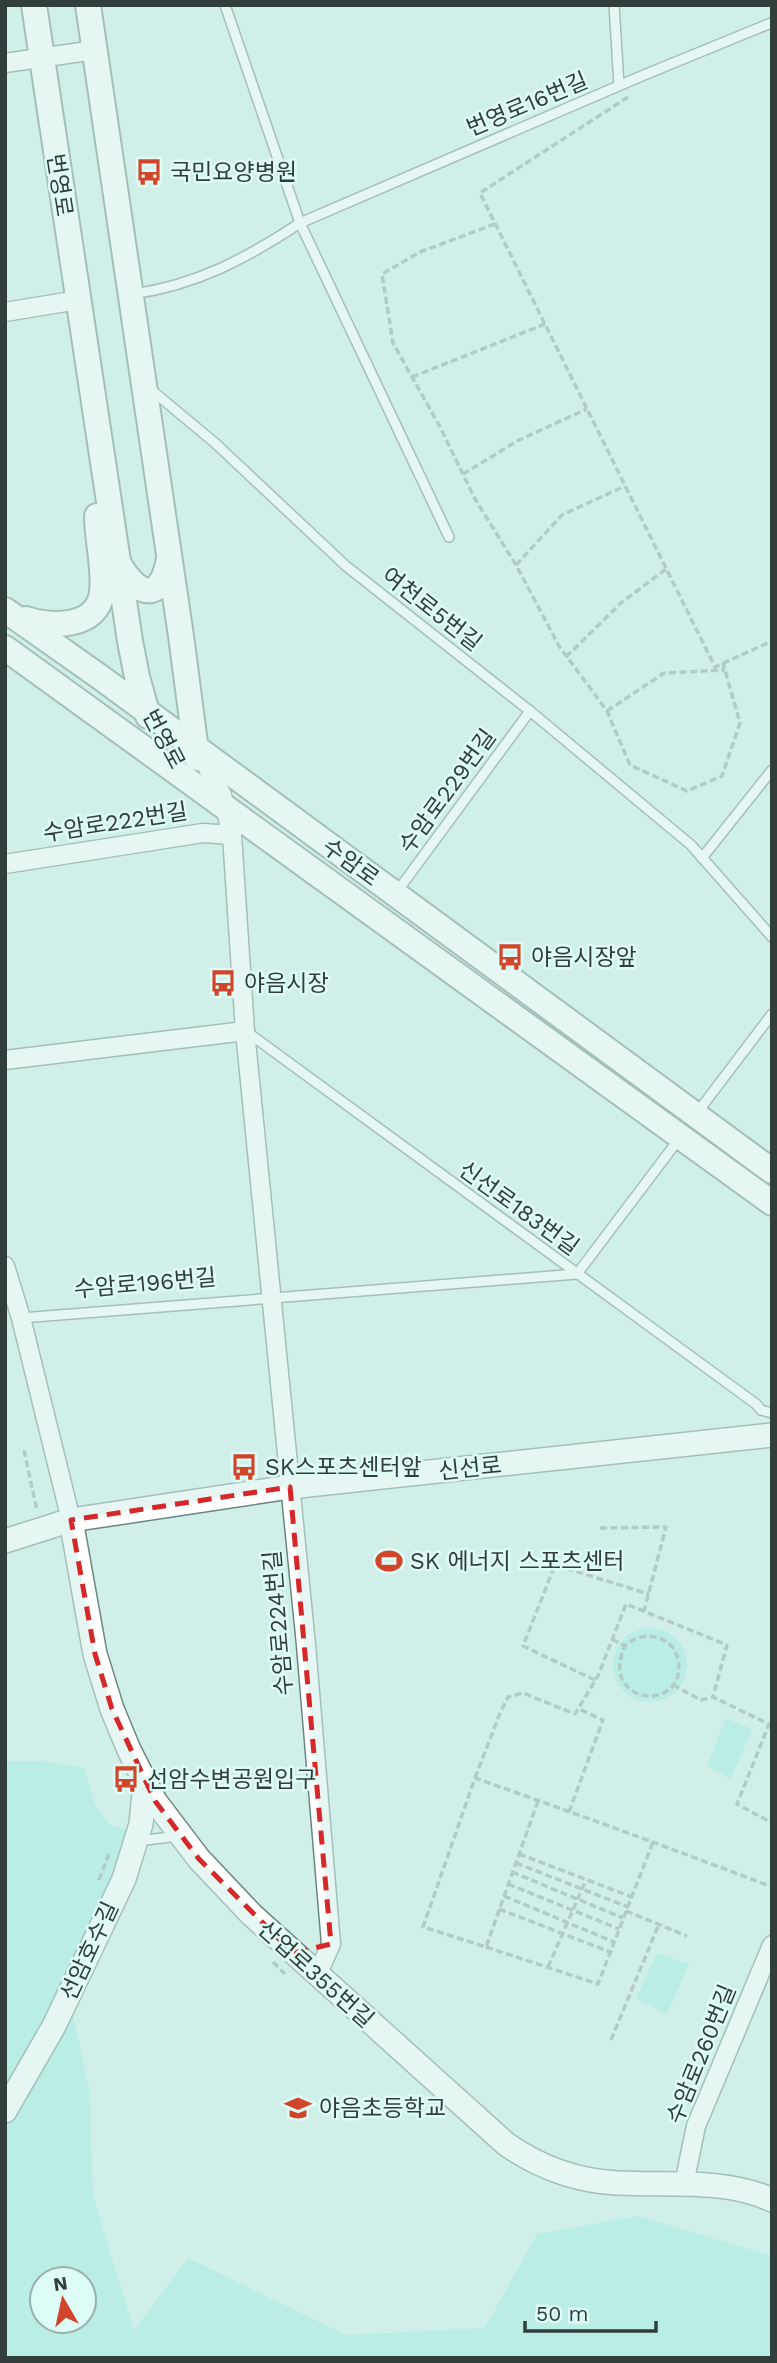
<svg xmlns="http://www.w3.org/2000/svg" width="777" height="2363" viewBox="0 0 777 2363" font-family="'Work Sans','Noto Sans KR',sans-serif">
  <rect width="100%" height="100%" fill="#d1efe9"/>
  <g fill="#9debde" fill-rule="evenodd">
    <circle cx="650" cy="1665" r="37"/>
    <path d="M726 1718 752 1729 731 1779 707 1766Z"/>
    <path d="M5 1761H43L84 1768 95 1805 110 1825 137 1832 67 1986 89 2089 93 2196 134 2330 188 2258 346 2335 485 2328 537 2234 638 2216 772 2256V2358H5ZM42 2279H84V2321H42Z"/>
    <path d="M657 1953 689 1964 667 2014 636 1999Z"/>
  </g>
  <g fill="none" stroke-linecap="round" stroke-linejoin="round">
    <defs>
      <g id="service">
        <path d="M225 5 300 223 449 537"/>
        <path d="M614 5 619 85"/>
        <path d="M133 294C197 285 247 258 300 223L644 75 771 23"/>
        <path d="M149 388 215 443 346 566 530 711 691 845 772 937"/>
        <path d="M702 858 772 770"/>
        <path d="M396 893 530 711"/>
        <path d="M247 1032 756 1404 761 1410 772 1413"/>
        <path d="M697 1113 772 1014"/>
        <path d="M21 1318 577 1274 679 1139"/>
        <path d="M138 1841 179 1836"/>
      </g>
      <g id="minor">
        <path d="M5 63 95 50"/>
        <path d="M5 312 78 300"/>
        <path d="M202 757 222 795 232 835 245 1031 306 1645 331 1944 317 1975"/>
        <path d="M5 864 203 833 232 835"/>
        <path d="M5 1060 245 1031"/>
        <path d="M5 1266 21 1318 71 1520"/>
        <path d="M684 2184 696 2126 772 1945"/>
      </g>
      <g id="tertiary">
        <path d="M71 1520 95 1654 112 1709 129 1750 155 1801 199 1859 252 1915 506 2144C539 2167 576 2181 617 2183 668 2186 724 2178 772 2200"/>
        <path d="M5 1541 71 1520 290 1487 772 1435"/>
        <path d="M5 2111 54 2026 124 1879 141 1824 145 1782"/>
      </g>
      <g id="secondary">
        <path d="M34 5 130 641 137 677 148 716"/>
        <path d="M88 5 181 636 197 758"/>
        <path d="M119 564C138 597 161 603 169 559"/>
        <path d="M5 610 100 677 772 1171"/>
        <path d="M26 619C51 627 98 629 102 592 105 569 97 540 97 516"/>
        <path d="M5 648 772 1203"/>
      </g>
    </defs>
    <use href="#service" stroke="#6a8681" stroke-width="12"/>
    <use href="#minor" stroke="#6a8681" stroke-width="21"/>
    <use href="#tertiary" stroke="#6a8681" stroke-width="26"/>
    <use href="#secondary" stroke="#6a8681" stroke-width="28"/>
    <g stroke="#899f9b" stroke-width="3.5" stroke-dasharray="7 3.5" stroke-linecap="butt">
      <path d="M628 97 480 193 715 667 772 641"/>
      <path d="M495 224 420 252 382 274 393 343 440 427 475 499 516 565 559 646 607 711 630 765 687 791 722 776 740 723 723 663"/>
      <path d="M412 377 545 324"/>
      <path d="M463 474 519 440 587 409"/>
      <path d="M516 565 562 515 625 486"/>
      <path d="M566 657 621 603 666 569"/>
      <path d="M607 711 664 673 725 670"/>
      <path d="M24 1450 37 1511"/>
      <path d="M600 1528 666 1527 644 1611"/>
      <path d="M612 1639 625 1646C638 1633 660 1632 673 1648 677 1654 679 1661 679 1668 677 1714 599 1701 625 1646"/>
      <path d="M595 1680 523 1646 555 1565 649 1594"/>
      <path d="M673 1685 701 1700 713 1697"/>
      <path d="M475 1778 500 1713 508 1697 523 1693 575 1714 598 1676 626 1604 727 1645 713 1697 769 1724 737 1804 772 1823"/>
      <path d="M538 1801 486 1947 423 1927 475 1778C574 1813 673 1849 772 1887"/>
      <path d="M569 1812 603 1720 579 1709"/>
      <path d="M519 1854 632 1897"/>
      <path d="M516 1863 628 1907"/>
      <path d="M512 1872 623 1918"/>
      <path d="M99 1880 110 1851"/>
      <path d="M508 1884 619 1929"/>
      <path d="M504 1896 614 1942"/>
      <path d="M499 1909 610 1952"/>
      <path d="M626 1911 687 1936"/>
      <path d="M486 1947 598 1984 653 1842"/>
      <path d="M273 1962 285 1974"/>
      <path d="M548 1967 586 1880"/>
      <path d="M611 2040 659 1924"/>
    </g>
    <use href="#service" stroke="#fff" stroke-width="9"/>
    <use href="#minor" stroke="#fff" stroke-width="18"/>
    <use href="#tertiary" stroke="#fff" stroke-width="23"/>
    <use href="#secondary" stroke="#fff" stroke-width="24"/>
  </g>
  <path d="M0 0H777V2363H0ZM290 1487 331 1944 293 1953 199 1859 155 1801 112 1709 95 1654 71 1520Z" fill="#d1efe9" fill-opacity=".55" fill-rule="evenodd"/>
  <path fill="none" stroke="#d62828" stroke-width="5" stroke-dasharray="14 9" stroke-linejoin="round" d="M290 1487 331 1944 293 1953 199 1859 155 1801 112 1709 95 1654 71 1520Z"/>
  <defs>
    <symbol id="bus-bare" viewBox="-9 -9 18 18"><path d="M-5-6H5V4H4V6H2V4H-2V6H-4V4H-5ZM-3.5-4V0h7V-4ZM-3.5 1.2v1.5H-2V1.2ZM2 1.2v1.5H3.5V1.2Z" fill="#d1462b" stroke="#defcf6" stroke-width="2.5" paint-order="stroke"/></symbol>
    <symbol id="stadium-bare" viewBox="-9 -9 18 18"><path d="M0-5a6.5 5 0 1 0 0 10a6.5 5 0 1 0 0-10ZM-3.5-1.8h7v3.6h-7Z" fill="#d1462b" stroke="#defcf6" stroke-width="2.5" paint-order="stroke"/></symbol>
    <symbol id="school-bare" viewBox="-9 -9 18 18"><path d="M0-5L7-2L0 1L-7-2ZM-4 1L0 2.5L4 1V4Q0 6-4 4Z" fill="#d1462b" stroke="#defcf6" stroke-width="2.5" paint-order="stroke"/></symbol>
  </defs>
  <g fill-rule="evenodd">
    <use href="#bus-bare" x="130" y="153" width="38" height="38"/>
    <use href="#bus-bare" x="491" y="938" width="38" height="38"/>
    <use href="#bus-bare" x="204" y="964" width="38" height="38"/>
    <use href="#bus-bare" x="225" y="1448" width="38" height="38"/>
    <use href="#stadium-bare" x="370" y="1542" width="38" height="38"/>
    <use href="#bus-bare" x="107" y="1760" width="38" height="38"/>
    <use href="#school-bare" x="279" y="2089" width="38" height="38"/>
  </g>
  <g text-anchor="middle" stroke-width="5" stroke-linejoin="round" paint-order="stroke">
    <g font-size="23" fill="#323e3c" stroke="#defcf6">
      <text transform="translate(527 104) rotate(-23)" y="8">번영로16번길</text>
      <text transform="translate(60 185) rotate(81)" y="8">번영로</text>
      <text transform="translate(432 609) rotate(38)" y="8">여천로5번길</text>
      <text transform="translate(164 739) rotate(62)" y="8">번영로</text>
      <text transform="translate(447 791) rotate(-54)" y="8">수암로229번길</text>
      <text transform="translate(115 822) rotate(-9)" y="8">수암로222번길</text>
      <text transform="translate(351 862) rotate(36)" y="8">수암로</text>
      <text transform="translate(519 1208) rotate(36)" y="8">신선로183번길</text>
      <text transform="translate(145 1283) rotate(-5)" y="8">수암로196번길</text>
      <text transform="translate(470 1468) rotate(-6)" y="8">신선로</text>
      <text transform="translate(278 1623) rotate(-95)" y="8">수암로224번길</text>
      <text transform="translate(89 1951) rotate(-65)" y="8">선암호수길</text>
      <text transform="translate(316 1974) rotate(42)" y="8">산업로355번길</text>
      <text transform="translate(701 2054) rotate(-68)" y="8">수암로260번길</text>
    </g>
    <g font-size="23" fill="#323e3c" stroke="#defcf6" text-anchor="start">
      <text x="170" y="180">국민요양병원</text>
      <text x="531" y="965">야음시장앞</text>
      <text x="244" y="991">야음시장</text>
      <text x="265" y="1475">SK스포츠센터앞</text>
      <text x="410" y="1569">SK 에너지 스포츠센터</text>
      <text x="147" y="1787">선암수변공원입구</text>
      <text x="319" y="2116">야음초등학교</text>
    </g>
  </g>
  <rect width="777" height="2363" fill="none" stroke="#323e3c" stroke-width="14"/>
  <g transform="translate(63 2300) rotate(351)"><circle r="33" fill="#defcf6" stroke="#99b0ac" stroke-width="2"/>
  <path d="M0-5L12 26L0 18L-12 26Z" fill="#d1462b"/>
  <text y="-10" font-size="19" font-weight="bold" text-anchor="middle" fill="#323e3c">N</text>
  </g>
  <path d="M525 2321v10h131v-10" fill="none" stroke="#323e3c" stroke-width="3.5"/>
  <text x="536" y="2321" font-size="21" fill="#323e3c" stroke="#defcf6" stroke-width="5" paint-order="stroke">50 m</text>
</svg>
